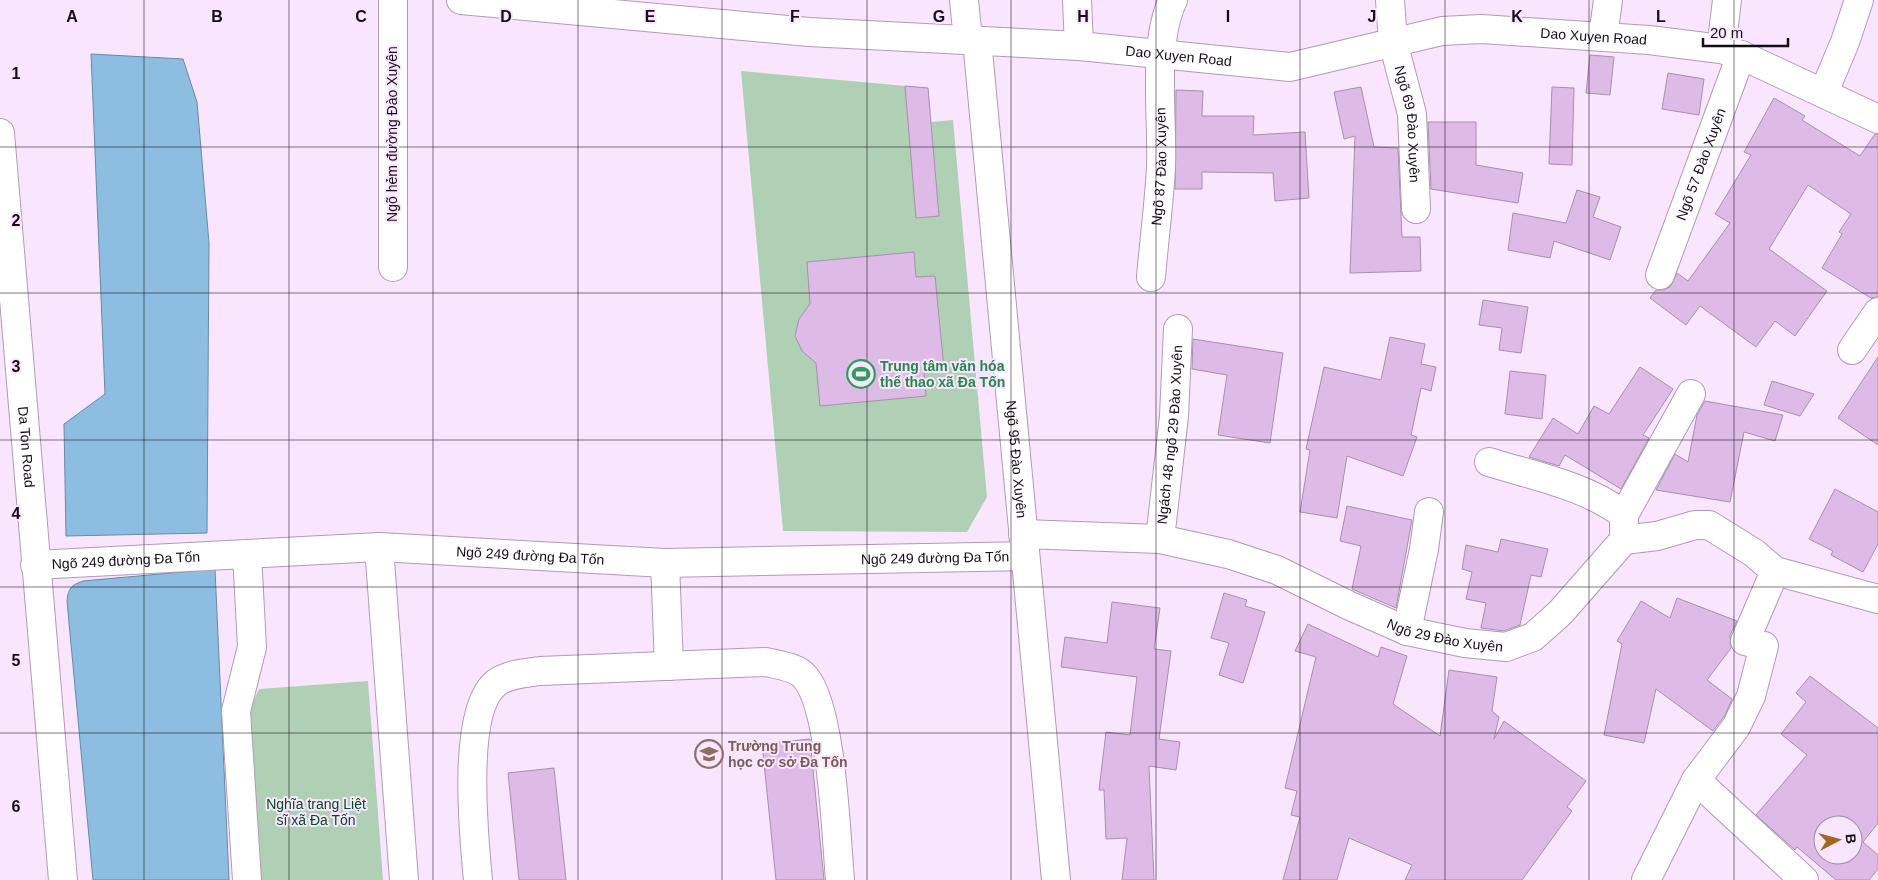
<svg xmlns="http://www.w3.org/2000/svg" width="1878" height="880" viewBox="0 0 1878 880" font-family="Arial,sans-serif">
  <rect width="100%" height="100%" fill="#f9e6fe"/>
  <g fill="#b0d0b5">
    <path d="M741 71 928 88 931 122 953 120 987 497 967 532 783 531Z"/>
    <path d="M368 681 383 880H259L248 713 259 689Z"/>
  </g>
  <g fill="#8dbee2" stroke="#6989a5">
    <path d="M91 54 183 59 197 102 209 243 207 533 66 536 64 424 105 394Z"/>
    <path d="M215 569 229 880H93L67 601C68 589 71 585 83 581Z"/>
  </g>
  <g fill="#debae6" stroke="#a790ac" fill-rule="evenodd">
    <path d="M1590 55 1614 57 1610 95 1586 93Z"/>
    <path d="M1668 73 1704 79 1699 115 1662 109Z"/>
    <path d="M905 86 928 88 939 216 916 218Z"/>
    <path d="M1361 87 1374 147 1398 148 1402 237H1420L1421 271 1350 273 1355 136 1344 139 1334 92Z"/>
    <path d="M1552 87 1574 88 1572 165 1549 164Z"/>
    <path d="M1176 90 1203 91 1202 116H1254L1253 135 1305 132 1309 198 1275 201 1273 173 1202 172V189H1175Z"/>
    <path d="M1774 98 1805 116 1802 120 1860 156 1875 134H1878V297L1871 298 1822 268 1842 234 1839 232 1851 214 1808 185 1769 249 1827 291 1795 336 1775 321 1756 347 1700 306 1686 325 1650 298 1656 290H1663L1670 287 1677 273 1688 281 1730 223 1715 214 1751 155 1744 152Z"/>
    <path d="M1428 122H1476V165L1523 173 1518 203 1431 189Z"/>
    <path d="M1577 190 1600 197 1593 217 1621 227 1610 260 1554 241 1550 258 1508 250 1513 213 1566 223Z"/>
    <path d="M914 252 916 277 935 276 944 369 924 371 926 396 820 406 816 363 802 351 795 336 799 319 810 304 807 262Z"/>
    <path d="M1483 300 1528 307 1521 353 1499 350 1502 328 1479 325Z"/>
    <path d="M1390 337 1425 344 1421 364 1436 367 1431 391 1421 388 1411 435 1417 437 1403 476 1347 456 1337 518 1300 512 1310 450 1306 449 1324 367 1381 380Z"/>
    <path d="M1193 339 1283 353 1270 443 1218 435 1227 375 1192 369Z"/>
    <path d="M1878 357V445L1838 418Z"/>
    <path d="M1640 367 1673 389 1643 435 1649 438 1621 489 1565 455 1559 466 1529 457 1553 418 1578 434 1594 406 1609 414Z"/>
    <path d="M1510 371 1546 375 1542 419 1505 414Z"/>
    <path d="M1772 381 1814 394 1800 416 1764 405Z"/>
    <path d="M1705 401 1783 415 1775 441 1744 432 1730 502 1656 490 1675 454 1688 462 1697 415Z"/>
    <path d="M1835 489 1878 512V544L1863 572 1831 555 1833 551 1809 539Z"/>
    <path d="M1347 506 1412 520 1396 608 1352 589 1361 546 1340 541Z"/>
    <path d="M1501 539 1548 549 1541 577 1531 575 1520 625 1504 631 1481 628 1486 603 1466 599 1472 572 1462 569 1466 545 1498 552Z"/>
    <path d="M1224 593 1247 600 1245 606 1265 612 1243 683 1219 675 1229 643 1211 638Z"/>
    <path d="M1677 598 1737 621 1730 635 1731 648 1707 680 1732 699 1725 715 1713 731 1656 689 1644 743 1604 735 1622 644 1617 641 1641 601 1670 618Z"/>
    <path d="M1112 602 1160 608 1154 649 1171 651 1159 739 1180 742 1176 770 1149 766 1154 880H1122L1127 838 1106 839 1104 790H1099L1106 732 1130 735 1137 677 1061 667 1065 637 1107 643Z"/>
    <path d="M1308 624 1378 657 1381 647 1407 656 1393 704 1440 736 1449 670 1497 677 1492 711 1499 717 1494 739 1504 721 1586 781 1567 807 1572 811 1522 880H1405L1412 865 1349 838 1337 880H1283L1300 817 1291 815 1297 791 1285 788 1316 657 1295 651Z"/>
    <path d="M1810 676 1878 728V823L1863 842 1878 855V869L1869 880H1836L1797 847 1795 850 1756 815 1807 755 1781 734 1806 702 1796 693ZM1823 825H1853V855H1823Z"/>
    <path d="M810 739 824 880H776L762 744Z"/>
    <path d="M554 768 566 880H519L508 773Z"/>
  </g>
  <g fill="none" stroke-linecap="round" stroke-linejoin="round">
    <defs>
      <g id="minor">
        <path id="s1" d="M461 0 809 32 1079 46 1290 67 1442 31 1481 29 1649 40 1721 49 1741 55 1878 119"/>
        <path d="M964 0 968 40"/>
        <path d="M1077 0 1079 46"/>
        <path id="s2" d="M1390 0 1393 42 1412 114 1416 209"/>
        <path d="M1603 37 1608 0"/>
        <path id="s3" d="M977 40 1056 880"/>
        <path d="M1721 49 1727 0"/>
        <path d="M1824 92 1845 42 1859 0"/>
        <path id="s4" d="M0 133 63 880"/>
        <path d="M393 267V0"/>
        <path id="s5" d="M1660 275 1741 55"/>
        <path id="s6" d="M1151 277C1154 241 1159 204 1161 167 1163 118 1152 43 1173 0"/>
        <path d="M1852 350 1878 312"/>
        <path d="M1489 462C1534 476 1587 486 1624 515"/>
        <path id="s7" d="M1023 534 1160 539 1228 554 1277 570 1350 606 1407 631 1465 643 1506 647 1533 637 1560 613 1624 540 1657 536 1695 525H1709L1754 553 1775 571 1878 599"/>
        <path id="s8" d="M1160 539 1174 416 1178 329"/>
        <path d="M1624 540V515L1691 394"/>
        <path d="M379 547 404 880"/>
        <path d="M247 554 252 647 236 711 247 880"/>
        <path d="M665 563 669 666"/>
        <path id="s9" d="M35 565 379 547 665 563 1025 556"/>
        <path d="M1407 631 1424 549 1429 512"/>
        <path d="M1696 780 1804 880"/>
        <path d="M478 880C474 838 461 711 496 683 508 674 526 673 540 671L766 662C778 665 797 667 805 677 832 708 836 835 840 880"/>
        <path d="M1646 880 1696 780 1736 727 1751 696 1764 646 1745 641 1775 571"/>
      </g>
    </defs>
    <use href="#minor" stroke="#b19ab7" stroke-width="30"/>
    <use href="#minor" stroke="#fff" stroke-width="28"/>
  </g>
  <path fill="none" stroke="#140c16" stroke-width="1" stroke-opacity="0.55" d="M144 0V880M289 0V880M433 0V880M578 0V880M722 0V880M867 0V880M1011 0V880M1156 0V880M1300 0V880M1445 0V880M1589 0V880M1734 0V880M0 147H1878M0 293H1878M0 440H1878M0 587H1878M0 733H1878"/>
  <defs>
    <symbol id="stadium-ring" viewBox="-11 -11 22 22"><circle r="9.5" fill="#f9e6fe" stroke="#2e9e5b" stroke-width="1.5"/><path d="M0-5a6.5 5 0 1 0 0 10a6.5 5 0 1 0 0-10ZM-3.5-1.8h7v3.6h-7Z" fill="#2e9e5b"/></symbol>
    <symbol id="school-ring" viewBox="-11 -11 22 22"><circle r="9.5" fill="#f9e6fe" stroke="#8d6e63" stroke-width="1.5"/><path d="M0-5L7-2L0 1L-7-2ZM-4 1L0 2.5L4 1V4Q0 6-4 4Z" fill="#8d6e63"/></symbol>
  </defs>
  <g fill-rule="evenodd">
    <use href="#stadium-ring" x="845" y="358" width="32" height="32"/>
    <use href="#school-ring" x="693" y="738" width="32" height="32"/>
  </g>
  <g text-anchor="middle" stroke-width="4" stroke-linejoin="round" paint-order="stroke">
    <g font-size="14" fill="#140c16" stroke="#f9e6fe">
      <text dy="5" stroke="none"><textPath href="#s1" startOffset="1140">Dao Xuyen Road</textPath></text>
      <text dy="5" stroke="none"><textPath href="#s1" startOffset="720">Dao Xuyen Road</textPath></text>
      <text dy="5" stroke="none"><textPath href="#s2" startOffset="126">Ngõ 69 Đào Xuyên</textPath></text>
      <text transform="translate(392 134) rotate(-90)" y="5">Ngõ hẻm đường Đào Xuyên</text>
      <text dy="5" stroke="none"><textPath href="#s5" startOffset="118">Ngõ 57 Đào Xuyên</textPath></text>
      <text dy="5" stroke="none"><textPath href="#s6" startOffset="111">Ngõ 87 Đào Xuyên</textPath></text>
      <text dy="5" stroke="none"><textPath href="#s8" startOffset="105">Ngách 48 ngõ 29 Đào Xuyên</textPath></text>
      <text dy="5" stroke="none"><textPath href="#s4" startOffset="315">Da Ton Road</textPath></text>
      <text dy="5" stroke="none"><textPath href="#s3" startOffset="421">Ngõ 95 Đào Xuyên</textPath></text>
      <text dy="5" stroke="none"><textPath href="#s9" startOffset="496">Ngõ 249 đường Đa Tốn</textPath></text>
      <text dy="5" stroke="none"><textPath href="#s9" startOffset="901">Ngõ 249 đường Đa Tốn</textPath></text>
      <text dy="5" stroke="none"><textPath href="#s9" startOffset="91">Ngõ 249 đường Đa Tốn</textPath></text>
      <text dy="5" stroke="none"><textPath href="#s7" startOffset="440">Ngõ 29 Đào Xuyên</textPath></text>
    </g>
    <g font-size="14" font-weight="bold" fill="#27864d" stroke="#f9e6fe" text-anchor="start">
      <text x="880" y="371">Trung tâm văn hóa<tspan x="880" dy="16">thể thao xã Đa Tốn</tspan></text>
    </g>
    <g font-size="14" font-weight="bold" fill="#785e54" stroke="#f9e6fe" text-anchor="start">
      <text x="728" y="751">Trường Trung<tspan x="728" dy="16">học cơ sở Đa Tốn</tspan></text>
    </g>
    <g font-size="14" fill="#004c1c" stroke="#f9e6fe">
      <text x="316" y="809">Nghĩa trang Liệt<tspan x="316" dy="16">sĩ xã Đa Tốn</tspan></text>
    </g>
  </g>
  <g font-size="16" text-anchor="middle" font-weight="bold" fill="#140c16" stroke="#f9e6fe" stroke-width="4" stroke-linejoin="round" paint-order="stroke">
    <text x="72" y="22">A</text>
    <text x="217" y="22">B</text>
    <text x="361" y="22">C</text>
    <text x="506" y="22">D</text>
    <text x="650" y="22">E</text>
    <text x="795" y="22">F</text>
    <text x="939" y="22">G</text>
    <text x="1083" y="22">H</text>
    <text x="1228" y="22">I</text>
    <text x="1372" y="22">J</text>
    <text x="1517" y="22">K</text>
    <text x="1661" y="22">L</text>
    <text x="16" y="79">1</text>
    <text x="16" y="226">2</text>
    <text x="16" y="372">3</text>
    <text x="16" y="519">4</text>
    <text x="16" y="666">5</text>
    <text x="16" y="812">6</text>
  </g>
  <g transform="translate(1838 840) rotate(84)"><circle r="24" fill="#f9e6fe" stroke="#9d8fa1"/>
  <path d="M0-4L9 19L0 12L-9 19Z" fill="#9e6722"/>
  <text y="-8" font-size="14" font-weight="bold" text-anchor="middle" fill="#140c16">B</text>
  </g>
  <path d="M1703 38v8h85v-8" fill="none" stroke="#140c16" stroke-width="2.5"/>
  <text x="1710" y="38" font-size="15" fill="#140c16" stroke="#f9e6fe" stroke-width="4" paint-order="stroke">20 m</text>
</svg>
